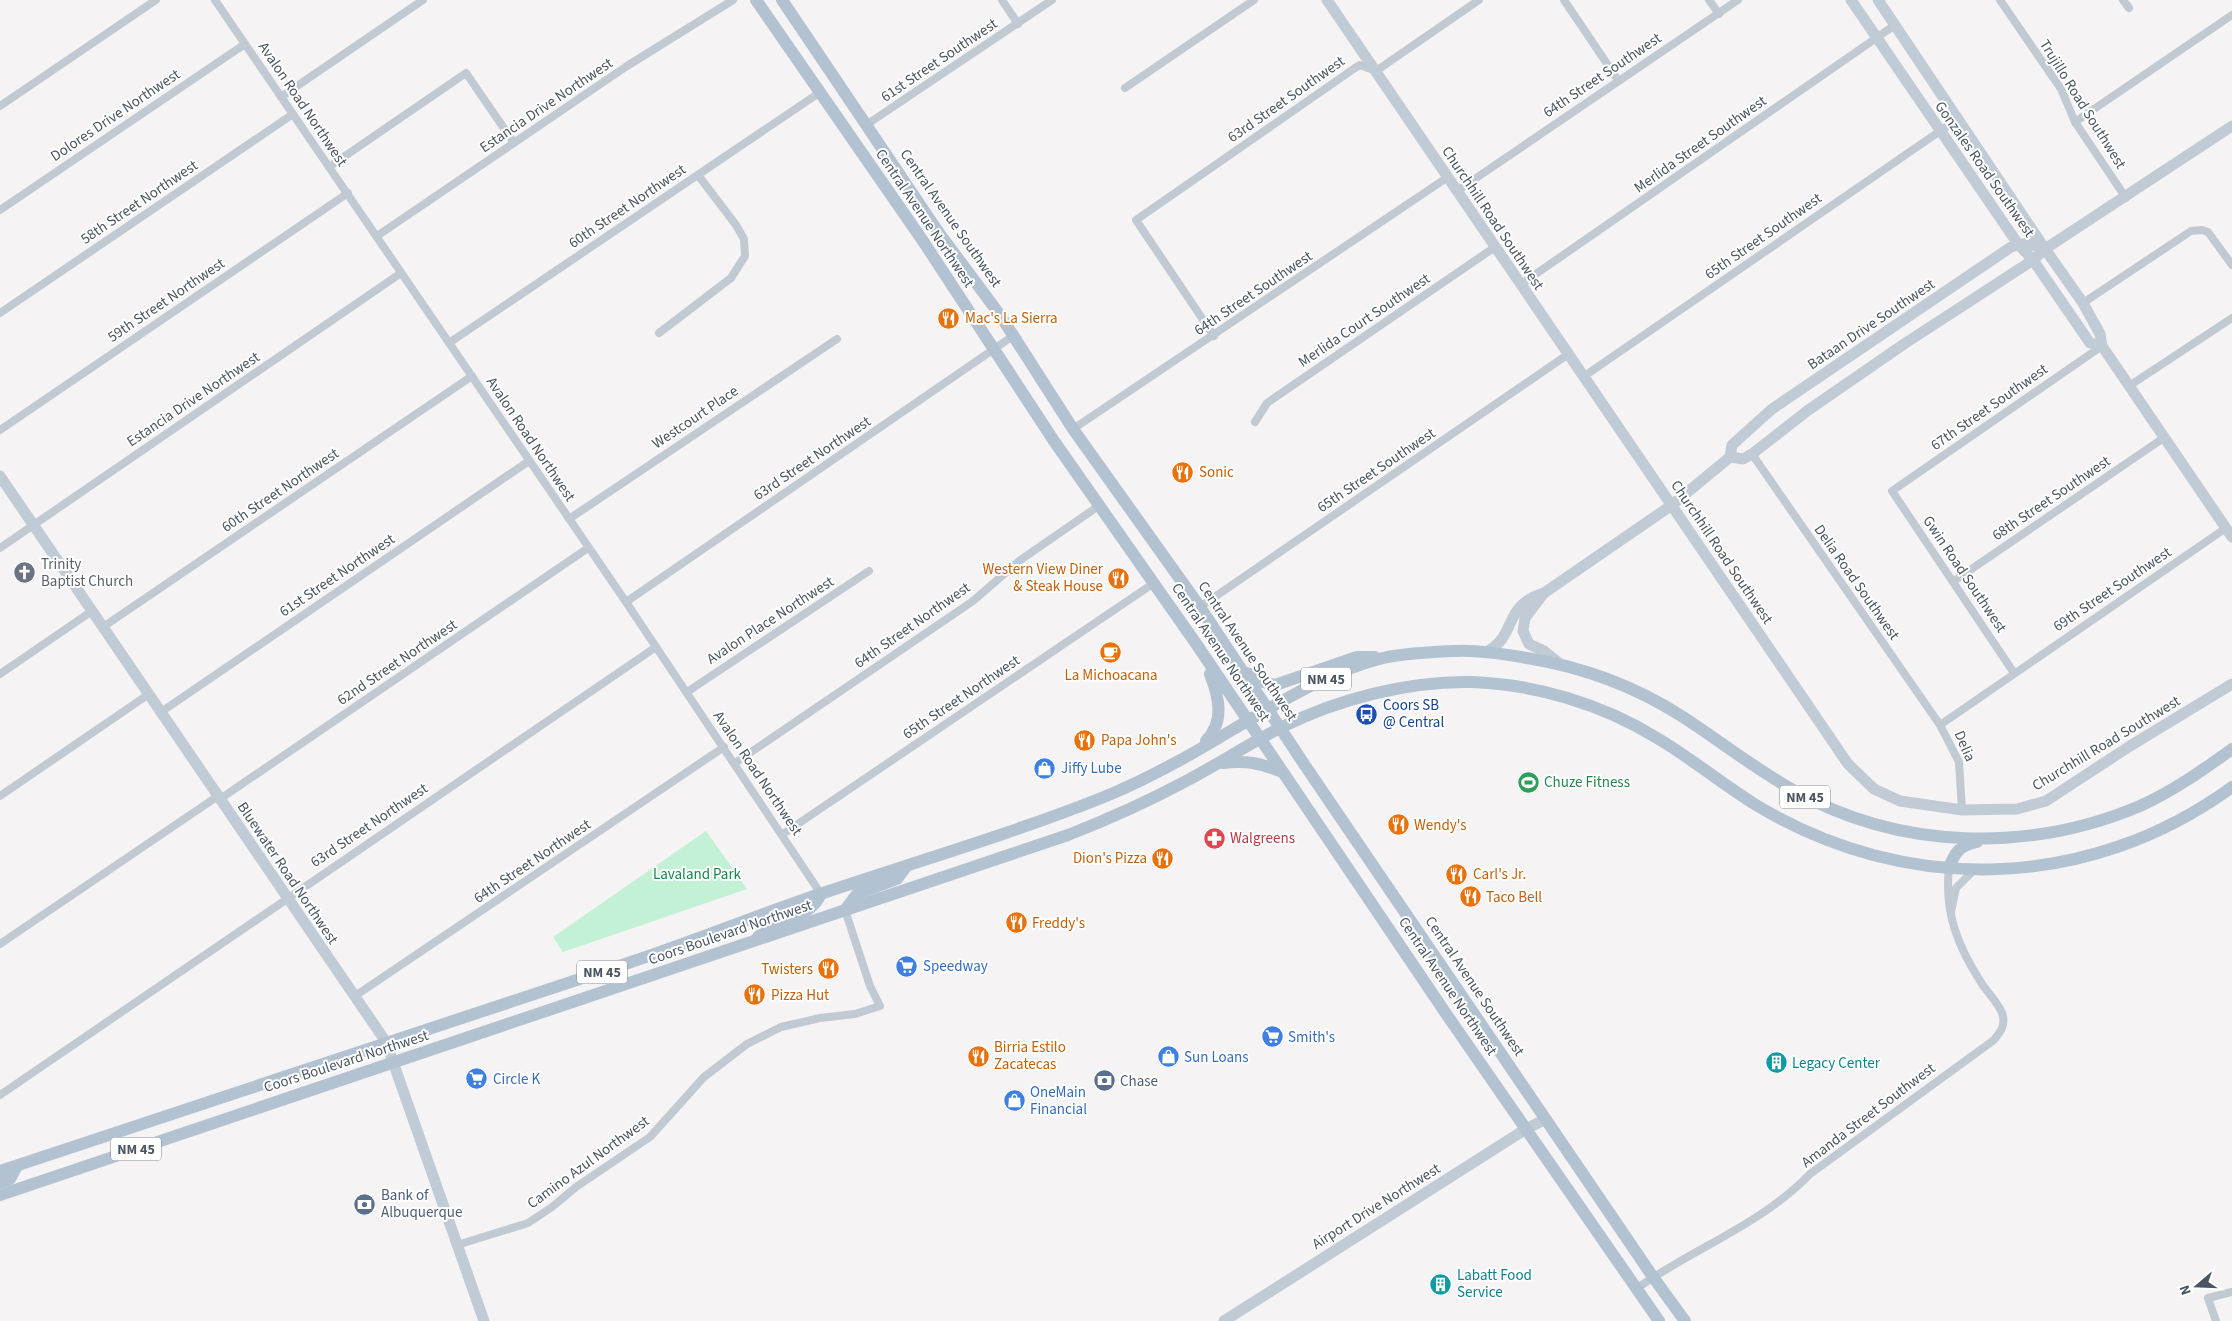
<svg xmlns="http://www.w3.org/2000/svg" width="2232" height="1321" viewBox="0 0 2232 1321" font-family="'Source Sans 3',sans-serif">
  <rect width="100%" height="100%" fill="#f5f3f3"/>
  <path fill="#c3f1d5" d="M706 831 747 889 563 952 553 937Z"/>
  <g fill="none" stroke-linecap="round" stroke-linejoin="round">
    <g stroke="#c1cad2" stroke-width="8">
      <path d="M215 0 626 602 821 894"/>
      <path d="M1002 0 1018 24"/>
      <path d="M1564 0 1618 80"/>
      <path d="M1709 0 1719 14"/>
      <path d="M2000 0 2061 89 2075 122 2126 198"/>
      <path d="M2123 0 2129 8"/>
      <path d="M1125 88 1254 0"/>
      <path d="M281 97 423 0"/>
      <path d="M0 106 156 0"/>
      <path d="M2075 122 2232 15"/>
      <path d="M866 125 1052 0"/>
      <path d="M329 167 466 73 514 143"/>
      <path d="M1457 191 1738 0"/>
      <path d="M0 210 245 44"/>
      <path d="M377 236 627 66 733 0"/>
      <path d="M1520 285 1895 25"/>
      <path d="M2083 303 2191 231 2202 230 2208 232 2232 265"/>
      <path d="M0 313 293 114"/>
      <path d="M659 333 731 278 745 256 744 239 736 225 698 175"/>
      <path d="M1214 336 1136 220 1355 68 1360 65 1376 71 1479 0"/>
      <path d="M449 343 819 93"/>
      <path d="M1583 377 1959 118"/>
      <path d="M2129 386 2232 318"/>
      <path d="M1255 422 1267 403 1495 247"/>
      <path d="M1073 429 1448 177"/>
      <path d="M0 430 348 193"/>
      <path d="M1752 454 1940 725 1959 762 1962 810"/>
      <path d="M569 519 837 339"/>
      <path d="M0 548 401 273"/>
      <path d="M1954 581 2165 437"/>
      <path d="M626 602 1013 336"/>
      <path d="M1200 607 1567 355"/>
      <path d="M103 627 472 376"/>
      <path d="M2014 673 1892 491 2102 346"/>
      <path d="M0 674 92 611"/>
      <path d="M687 692 869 571"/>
      <path d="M161 712 529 461"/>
      <path d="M1940 725 2226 528"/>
      <path d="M735 763 973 601 1019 561 1100 505"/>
      <path d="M0 796 149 694"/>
      <path d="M220 799 588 548"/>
      <path d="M783 834 1154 583"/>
      <path d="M1951 912 1956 888 1974 870"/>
      <path d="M0 944 218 796"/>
      <path d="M355 996 724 747"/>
      <path d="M0 1095 656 647"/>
      <path d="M457 1245 528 1223 552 1207 576 1187 650 1137 704 1077 747 1044 781 1027 820 1018 855 1014 880 1006 870 986 845 910"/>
      <path d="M1636 1289C1692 1249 1761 1225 1810 1174L1994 1040C2000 1032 2005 1027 2003 1016 2001 1006 1988 993 1982 984 1958 947 1944 913 1949 868"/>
      <path d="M2216 1321 2208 1298 2232 1292"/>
    </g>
    <g stroke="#c1cbd6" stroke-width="11">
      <path d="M1327 0 1848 764 1874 789 1900 801 1962 810 2017 809 2046 801 2130 746 2232 684"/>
      <path d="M1851 0 2018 244 2033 260 2090 343 2102 346"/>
      <path d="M1878 0 2045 249 2083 303 2100 334 2102 346 2232 537"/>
      <path d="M1730 457 1743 459 1752 454 1807 411 1904 344 2033 260 2045 249 2232 126"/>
      <path d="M0 476 386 1042 484 1321"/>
      <path d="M1544 593 1525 618 1523 631 1529 644 1544 651 1559 663"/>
      <path d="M1488 651C1518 634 1502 606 1544 593L1672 505 1730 457 1732 445 1772 409 2011 247 2027 243 2045 249"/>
      <path d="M1224 1321 1526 1129 1546 1119"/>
    </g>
    <g stroke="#b3c2d1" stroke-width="12">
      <path d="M756 0 923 241 1054 441 1197 645 1449 1018 1659 1321"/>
      <path d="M782 0 939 233 1000 315 1073 429 1200 607 1306 767 1653 1277 1685 1321"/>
      <path d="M1247 673 1263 682 1275 685 1357 657H1375"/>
      <path d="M1206 741C1225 721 1219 697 1210 674"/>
      <path d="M1223 763C1246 760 1260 763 1282 772"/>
      <path d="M1949 868C1955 852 1959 846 1977 842"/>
      <path d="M845 910 857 894 897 879 906 867"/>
      <path d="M758 937C762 933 767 927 773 924 793 913 810 917 821 894"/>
      <path d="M0 1171C209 1102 418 1033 628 963 692 942 755 916 820 894 915 862 1011 834 1104 797 1148 779 1191 755 1232 730 1280 702 1328 672 1383 658 1406 653 1432 652 1455 651 1479 650 1503 654 1527 658 1583 667 1635 686 1683 717 1720 741 1754 768 1793 790 1899 850 2029 853 2140 806 2173 791 2203 770 2232 749"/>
      <path d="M0 1183 10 1179 17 1166"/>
      <path d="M0 1195 1068 835C1109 819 1149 801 1188 780 1220 763 1250 743 1282 727 1338 699 1408 681 1471 682 1535 684 1602 704 1657 738 1691 758 1722 784 1756 805 1907 896 2089 891 2232 787"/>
    </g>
  </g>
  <defs>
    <symbol id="restaurant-disc" viewBox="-11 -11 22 22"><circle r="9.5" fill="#e8710a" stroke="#fff"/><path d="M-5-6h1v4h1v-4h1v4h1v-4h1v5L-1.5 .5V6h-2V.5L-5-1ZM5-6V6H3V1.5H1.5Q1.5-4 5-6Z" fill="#fff"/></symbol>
    <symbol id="church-disc" viewBox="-11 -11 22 22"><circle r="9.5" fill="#6b7280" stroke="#fff"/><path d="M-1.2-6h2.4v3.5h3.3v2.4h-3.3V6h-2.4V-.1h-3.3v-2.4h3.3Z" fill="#fff"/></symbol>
    <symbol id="cafe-disc" viewBox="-11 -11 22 22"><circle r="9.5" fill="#e8710a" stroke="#fff"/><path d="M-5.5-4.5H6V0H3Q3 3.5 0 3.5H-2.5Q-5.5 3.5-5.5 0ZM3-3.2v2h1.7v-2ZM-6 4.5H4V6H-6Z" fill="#fff"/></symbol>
    <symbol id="bus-disc" viewBox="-11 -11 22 22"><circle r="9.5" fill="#1a4fb4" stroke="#fff"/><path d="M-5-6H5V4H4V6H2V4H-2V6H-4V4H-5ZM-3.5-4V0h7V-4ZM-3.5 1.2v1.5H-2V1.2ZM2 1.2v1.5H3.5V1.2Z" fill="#fff"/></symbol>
    <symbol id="shop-disc" viewBox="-11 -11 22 22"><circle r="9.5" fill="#3f7fe0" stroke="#fff"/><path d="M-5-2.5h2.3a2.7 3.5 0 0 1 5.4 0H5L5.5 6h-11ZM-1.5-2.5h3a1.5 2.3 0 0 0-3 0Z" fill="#fff"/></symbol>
    <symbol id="stadium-disc" viewBox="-11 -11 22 22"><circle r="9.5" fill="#2e9e5b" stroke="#fff"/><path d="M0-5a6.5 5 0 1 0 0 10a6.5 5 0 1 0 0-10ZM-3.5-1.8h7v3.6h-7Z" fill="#fff"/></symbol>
    <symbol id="pharmacy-disc" viewBox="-11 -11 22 22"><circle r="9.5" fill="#e0444e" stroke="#fff"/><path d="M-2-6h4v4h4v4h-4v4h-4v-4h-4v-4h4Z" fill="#fff"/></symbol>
    <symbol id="supermarket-disc" viewBox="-11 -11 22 22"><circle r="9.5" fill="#3f7fe0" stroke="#fff"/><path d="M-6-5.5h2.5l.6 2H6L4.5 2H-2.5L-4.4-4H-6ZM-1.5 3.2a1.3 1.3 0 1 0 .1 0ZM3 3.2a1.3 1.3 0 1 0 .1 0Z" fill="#fff"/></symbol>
    <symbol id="building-disc" viewBox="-11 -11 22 22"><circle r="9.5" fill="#0f9aa8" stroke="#fff"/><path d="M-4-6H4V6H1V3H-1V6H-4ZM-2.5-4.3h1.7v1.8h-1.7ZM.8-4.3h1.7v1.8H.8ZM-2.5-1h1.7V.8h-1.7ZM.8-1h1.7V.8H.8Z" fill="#fff"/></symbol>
    <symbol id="bank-disc" viewBox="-11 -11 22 22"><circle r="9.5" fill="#5c6f8a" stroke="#fff"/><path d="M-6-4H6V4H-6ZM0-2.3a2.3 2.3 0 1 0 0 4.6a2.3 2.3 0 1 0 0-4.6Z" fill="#fff"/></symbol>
  </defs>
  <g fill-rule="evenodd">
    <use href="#restaurant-disc" x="936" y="306" width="25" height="25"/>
    <use href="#restaurant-disc" x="1170" y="460" width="25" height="25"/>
    <use href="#church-disc" x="12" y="560" width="25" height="25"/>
    <use href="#restaurant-disc" x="1106" y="566" width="25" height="25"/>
    <use href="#cafe-disc" x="1098" y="640" width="25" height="25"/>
    <use href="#bus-disc" x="1354" y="702" width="25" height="25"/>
    <use href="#restaurant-disc" x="1072" y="728" width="25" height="25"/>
    <use href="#shop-disc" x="1032" y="756" width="25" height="25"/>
    <use href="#stadium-disc" x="1516" y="770" width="25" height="25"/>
    <use href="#restaurant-disc" x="1386" y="812" width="25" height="25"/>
    <use href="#pharmacy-disc" x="1202" y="826" width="25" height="25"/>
    <use href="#restaurant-disc" x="1150" y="846" width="25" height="25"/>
    <use href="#restaurant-disc" x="1444" y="862" width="25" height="25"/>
    <use href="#restaurant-disc" x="1458" y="884" width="25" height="25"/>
    <use href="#restaurant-disc" x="1004" y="910" width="25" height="25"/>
    <use href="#supermarket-disc" x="894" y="954" width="25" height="25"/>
    <use href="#restaurant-disc" x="816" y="956" width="25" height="25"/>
    <use href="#restaurant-disc" x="742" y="982" width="25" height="25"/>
    <use href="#supermarket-disc" x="1260" y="1024" width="25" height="25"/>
    <use href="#restaurant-disc" x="966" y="1044" width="25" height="25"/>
    <use href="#shop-disc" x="1156" y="1044" width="25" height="25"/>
    <use href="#building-disc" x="1764" y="1050" width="25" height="25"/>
    <use href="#supermarket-disc" x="464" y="1066" width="25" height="25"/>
    <use href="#bank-disc" x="1092" y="1068" width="25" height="25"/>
    <use href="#shop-disc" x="1002" y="1088" width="25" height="25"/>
    <use href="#bank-disc" x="352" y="1192" width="25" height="25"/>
    <use href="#building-disc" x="1428" y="1272" width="25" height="25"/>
  </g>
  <g text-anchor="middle" stroke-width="4" stroke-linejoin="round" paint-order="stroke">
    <g fill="#fff" stroke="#808990" stroke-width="1">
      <rect x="1301" y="667.5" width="50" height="23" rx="4"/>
      <rect x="1780" y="785.5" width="50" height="23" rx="4"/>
      <rect x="577" y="960.5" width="50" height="23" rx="4"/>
      <rect x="111" y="1137.5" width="50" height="23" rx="4"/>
    </g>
    <g font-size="14" font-weight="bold" fill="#4a5661">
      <text x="1326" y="684">NM 45</text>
      <text x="1805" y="802">NM 45</text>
      <text x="602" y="977">NM 45</text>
      <text x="136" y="1154">NM 45</text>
    </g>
    <g font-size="15" fill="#4a5661" stroke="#fff">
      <text transform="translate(939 60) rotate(-34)" y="5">61st Street Southwest</text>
      <text transform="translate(1602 75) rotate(-34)" y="5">64th Street Southwest</text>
      <text transform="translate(1286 99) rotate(-35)" y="5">63rd Street Southwest</text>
      <text transform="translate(303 104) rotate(56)" y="5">Avalon Road Northwest</text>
      <text transform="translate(2083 104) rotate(58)" y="5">Trujillo Road Southwest</text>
      <text transform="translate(546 105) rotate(-34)" y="5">Estancia Drive Northwest</text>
      <text transform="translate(115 115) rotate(-34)" y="5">Dolores Drive Northwest</text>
      <text transform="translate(1700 144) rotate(-35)" y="5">Merlida Street Southwest</text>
      <text transform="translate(1985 169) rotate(55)" y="5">Gonzales Road Southwest</text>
      <text transform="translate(139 202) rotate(-34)" y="5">58th Street Northwest</text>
      <text transform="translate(627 206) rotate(-34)" y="5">60th Street Northwest</text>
      <text transform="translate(925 218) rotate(56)" y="5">Central Avenue Northwest</text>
      <text transform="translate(951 218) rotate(55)" y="5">Central Avenue Southwest</text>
      <text transform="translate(1493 218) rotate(56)" y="5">Churchhill Road Southwest</text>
      <text transform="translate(1763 236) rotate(-35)" y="5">65th Street Southwest</text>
      <text transform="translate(1253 293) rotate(-34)" y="5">64th Street Southwest</text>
      <text transform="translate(166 300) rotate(-34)" y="5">59th Street Northwest</text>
      <text transform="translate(1364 320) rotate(-34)" y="5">Merlida Court Southwest</text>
      <text transform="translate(1871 324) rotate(-34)" y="5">Bataan Drive Southwest</text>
      <text transform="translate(193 399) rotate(-34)" y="5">Estancia Drive Northwest</text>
      <text transform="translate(1989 407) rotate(-35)" y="5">67th Street Southwest</text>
      <text transform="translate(695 417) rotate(-34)" y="5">Westcourt Place</text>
      <text transform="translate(531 439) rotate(56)" y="5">Avalon Road Northwest</text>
      <text transform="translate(812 458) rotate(-34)" y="5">63rd Street Northwest</text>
      <text transform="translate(1376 470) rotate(-34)" y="5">65th Street Southwest</text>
      <text transform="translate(280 490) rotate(-34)" y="5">60th Street Northwest</text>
      <text transform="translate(2051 498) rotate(-34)" y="5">68th Street Southwest</text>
      <text transform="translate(1722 552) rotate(56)" y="5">Churchhill Road Southwest</text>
      <text transform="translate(1965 574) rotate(56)" y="5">Gwin Road Southwest</text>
      <text transform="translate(337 575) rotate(-34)" y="5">61st Street Northwest</text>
      <text transform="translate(1857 582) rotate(55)" y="5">Delia Road Southwest</text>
      <text transform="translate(2112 589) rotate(-34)" y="5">69th Street Southwest</text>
      <text transform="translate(770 620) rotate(-33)" y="5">Avalon Place Northwest</text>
      <text transform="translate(912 625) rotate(-35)" y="5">64th Street Northwest</text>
      <text transform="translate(1248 651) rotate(56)" y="5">Central Avenue Southwest</text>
      <text transform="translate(1221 652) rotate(56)" y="5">Central Avenue Northwest</text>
      <text transform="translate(397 662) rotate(-34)" y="5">62nd Street Northwest</text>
      <text transform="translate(961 697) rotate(-34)" y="5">65th Street Northwest</text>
      <text transform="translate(2106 743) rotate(-31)" y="5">Churchhill Road Southwest</text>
      <text transform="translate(1965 746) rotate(67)" y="5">Delia</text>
      <text transform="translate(758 773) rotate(56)" y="5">Avalon Road Northwest</text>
      <text transform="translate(369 825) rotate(-34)" y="5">63rd Street Northwest</text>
      <text transform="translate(532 861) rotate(-34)" y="5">64th Street Northwest</text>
      <text transform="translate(288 873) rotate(56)" y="5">Bluewater Road Northwest</text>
      <text transform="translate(730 932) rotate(-19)" y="5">Coors Boulevard Northwest</text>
      <text transform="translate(1448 986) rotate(56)" y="5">Central Avenue Northwest</text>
      <text transform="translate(1475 986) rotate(56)" y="5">Central Avenue Southwest</text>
      <text transform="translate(346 1061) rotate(-18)" y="5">Coors Boulevard Northwest</text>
      <text transform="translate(1868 1115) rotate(-37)" y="5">Amanda Street Southwest</text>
      <text transform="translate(588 1162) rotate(-36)" y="5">Camino Azul Northwest</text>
      <text transform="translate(1376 1206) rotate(-32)" y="5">Airport Drive Northwest</text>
    </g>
    <g font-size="15" fill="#c56008" stroke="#fff" text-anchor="start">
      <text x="965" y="323">Mac's La Sierra</text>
      <text x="1199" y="477">Sonic</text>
      <text x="1103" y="574" text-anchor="end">Western View Diner<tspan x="1103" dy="17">&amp; Steak House</tspan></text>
      <text x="1111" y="680" text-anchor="middle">La Michoacana</text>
      <text x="1101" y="745">Papa John's</text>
      <text x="1414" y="830">Wendy's</text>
      <text x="1147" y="863" text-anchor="end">Dion's Pizza</text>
      <text x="1473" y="879">Carl's Jr.</text>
      <text x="1486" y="902">Taco Bell</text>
      <text x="1032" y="928">Freddy's</text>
      <text x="813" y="974" text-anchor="end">Twisters</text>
      <text x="771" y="1000">Pizza Hut</text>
      <text x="994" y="1052">Birria Estilo<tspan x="994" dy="17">Zacatecas</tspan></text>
    </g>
    <g font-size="15" fill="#5b616d" stroke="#fff" text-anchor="start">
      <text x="41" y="569">Trinity<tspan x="41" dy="17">Baptist Church</tspan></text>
    </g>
    <g font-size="15" fill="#164399" stroke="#fff" text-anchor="start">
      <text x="1383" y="710">Coors SB<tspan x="1383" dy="17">@ Central</tspan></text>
    </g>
    <g font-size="15" fill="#366cbe" stroke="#fff" text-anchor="start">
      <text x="1061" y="773">Jiffy Lube</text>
      <text x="923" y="971">Speedway</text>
      <text x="1288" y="1042">Smith's</text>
      <text x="1184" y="1062">Sun Loans</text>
      <text x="493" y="1084">Circle K</text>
      <text x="1030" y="1097">OneMain<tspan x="1030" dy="17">Financial</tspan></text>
    </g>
    <g font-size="15" fill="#27864d" stroke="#fff" text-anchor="start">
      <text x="1544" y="787">Chuze Fitness</text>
    </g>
    <g font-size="15" fill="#be3a42" stroke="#fff" text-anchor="start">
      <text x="1230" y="843">Walgreens</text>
    </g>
    <g font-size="15" fill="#17864f" stroke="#fff">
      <text x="697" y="879">Lavaland Park</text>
    </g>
    <g font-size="15" fill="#0d838f" stroke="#fff" text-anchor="start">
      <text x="1792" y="1068">Legacy Center</text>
      <text x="1457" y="1280">Labatt Food<tspan x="1457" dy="17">Service</tspan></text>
    </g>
    <g font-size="15" fill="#4e5e75" stroke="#fff" text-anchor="start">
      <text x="1120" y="1086">Chase</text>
      <text x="381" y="1200">Bank of<tspan x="381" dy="17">Albuquerque</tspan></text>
    </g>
  </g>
  <g transform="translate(2197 1286) rotate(251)" stroke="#ffffff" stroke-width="4" paint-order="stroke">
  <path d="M0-4L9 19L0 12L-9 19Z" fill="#4a5661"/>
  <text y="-8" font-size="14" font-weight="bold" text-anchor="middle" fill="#4a5661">N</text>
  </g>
</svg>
